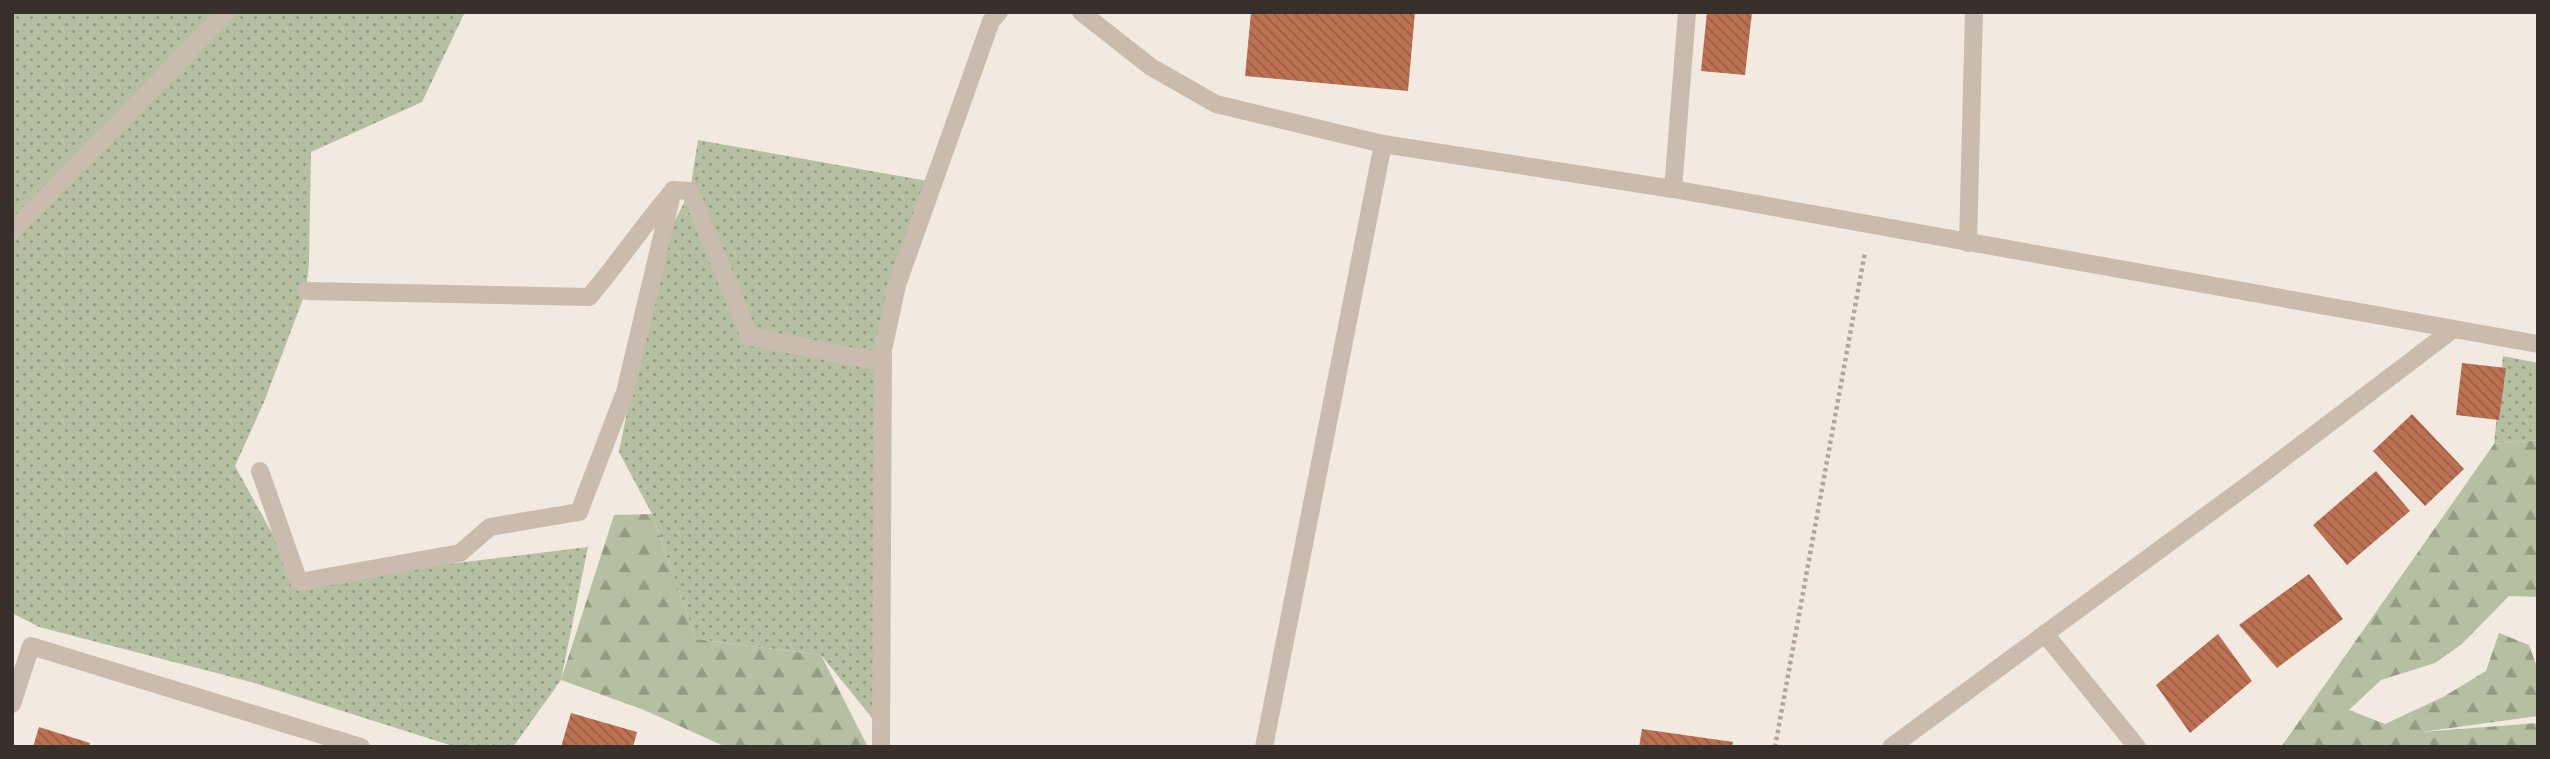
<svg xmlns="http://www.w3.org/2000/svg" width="2550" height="759" viewBox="0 0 2550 759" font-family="Raleway,sans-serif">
  <defs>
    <pattern id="grass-dots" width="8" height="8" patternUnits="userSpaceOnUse" patternTransform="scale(1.75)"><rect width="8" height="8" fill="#b4c0a1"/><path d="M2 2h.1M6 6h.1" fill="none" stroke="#939c83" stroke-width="1.8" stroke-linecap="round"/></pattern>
    <pattern id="forest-firs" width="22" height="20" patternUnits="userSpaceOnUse" patternTransform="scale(1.75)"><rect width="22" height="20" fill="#b4c0a1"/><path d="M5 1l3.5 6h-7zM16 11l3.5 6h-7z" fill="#939c83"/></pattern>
    <pattern id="building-back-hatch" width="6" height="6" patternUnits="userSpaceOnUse" patternTransform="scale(1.75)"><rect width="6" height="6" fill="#bd7153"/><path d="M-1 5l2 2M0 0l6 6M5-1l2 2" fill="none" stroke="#9b5d45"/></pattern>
  </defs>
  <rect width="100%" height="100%" fill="#f2eae1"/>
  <g fill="url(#grass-dots)">
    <path d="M12 12H465L422 102 311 152 309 263 306 291 264 402 235 466 299 582 588 547 561 680 513 747H456L251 682 39 627 12 613Z"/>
    <path d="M698 140 933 182 883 350 881 729 821 655 696 639 652 514 619 452 659 252 690 191Z"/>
    <path d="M2503 356 2538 363V440L2494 444Z"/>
  </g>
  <g fill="url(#forest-firs)">
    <path d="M2538 440V597L2509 596 2462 644 2435 663 2381 680 2349 710 2385 724 2443 697 2486 671 2499 633 2529 645 2538 670V716L2421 732 2538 723V747H2281L2494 444Z"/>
    <path d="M652 514 696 639 821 655 868 747H726L644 710 561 680 614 515Z"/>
  </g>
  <g fill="url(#building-back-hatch)">
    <path d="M1251 12H1415L1408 91 1245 76Z"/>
    <path d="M1707 12H1752L1745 75 1701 71Z"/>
    <path d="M2462 363 2506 368 2499 420 2456 415Z"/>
    <path d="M2412 414 2464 469 2425 506 2373 451Z"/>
    <path d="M2376 471 2410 511 2347 565 2313 525Z"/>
    <path d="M2309 574 2343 619 2277 668 2239 625Z"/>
    <path d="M2218 634 2252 681 2190 733 2156 685Z"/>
    <path d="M571 713 637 732 633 747H561Z"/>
    <path d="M39 727 90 743 89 747H33Z"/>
    <path d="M1642 729 1733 742 1732 747H1639Z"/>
  </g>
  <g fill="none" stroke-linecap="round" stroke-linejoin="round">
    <path stroke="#b5a597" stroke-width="4.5" stroke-dasharray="3.5 3.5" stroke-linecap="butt" d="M1775 747 1865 252"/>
    <g stroke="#c9bbad" stroke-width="18">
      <path d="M1081 12 1151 67 1216 104 1383 144 1673 189 2538 344"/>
      <path d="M1673 189 1687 12"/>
      <path d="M12 231 227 12"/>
      <path d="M1968 243 1974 12"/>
      <path d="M306 291 589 297C618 263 642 227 671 193"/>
      <path d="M260 471 299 582 460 553 490 527 579 512 625 392 673 190 690 191 750 337 882 362"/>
      <path d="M2045 634 2137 747"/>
      <path d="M12 704 31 646 361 747"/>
      <path d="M881 747 883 350 897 285 991 21 999 12"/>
      <path d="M1264 747 1383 144"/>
      <path d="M1891 747 2260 476 2452 330"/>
    </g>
  </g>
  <rect width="2550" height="759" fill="none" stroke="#38302b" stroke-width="28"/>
</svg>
